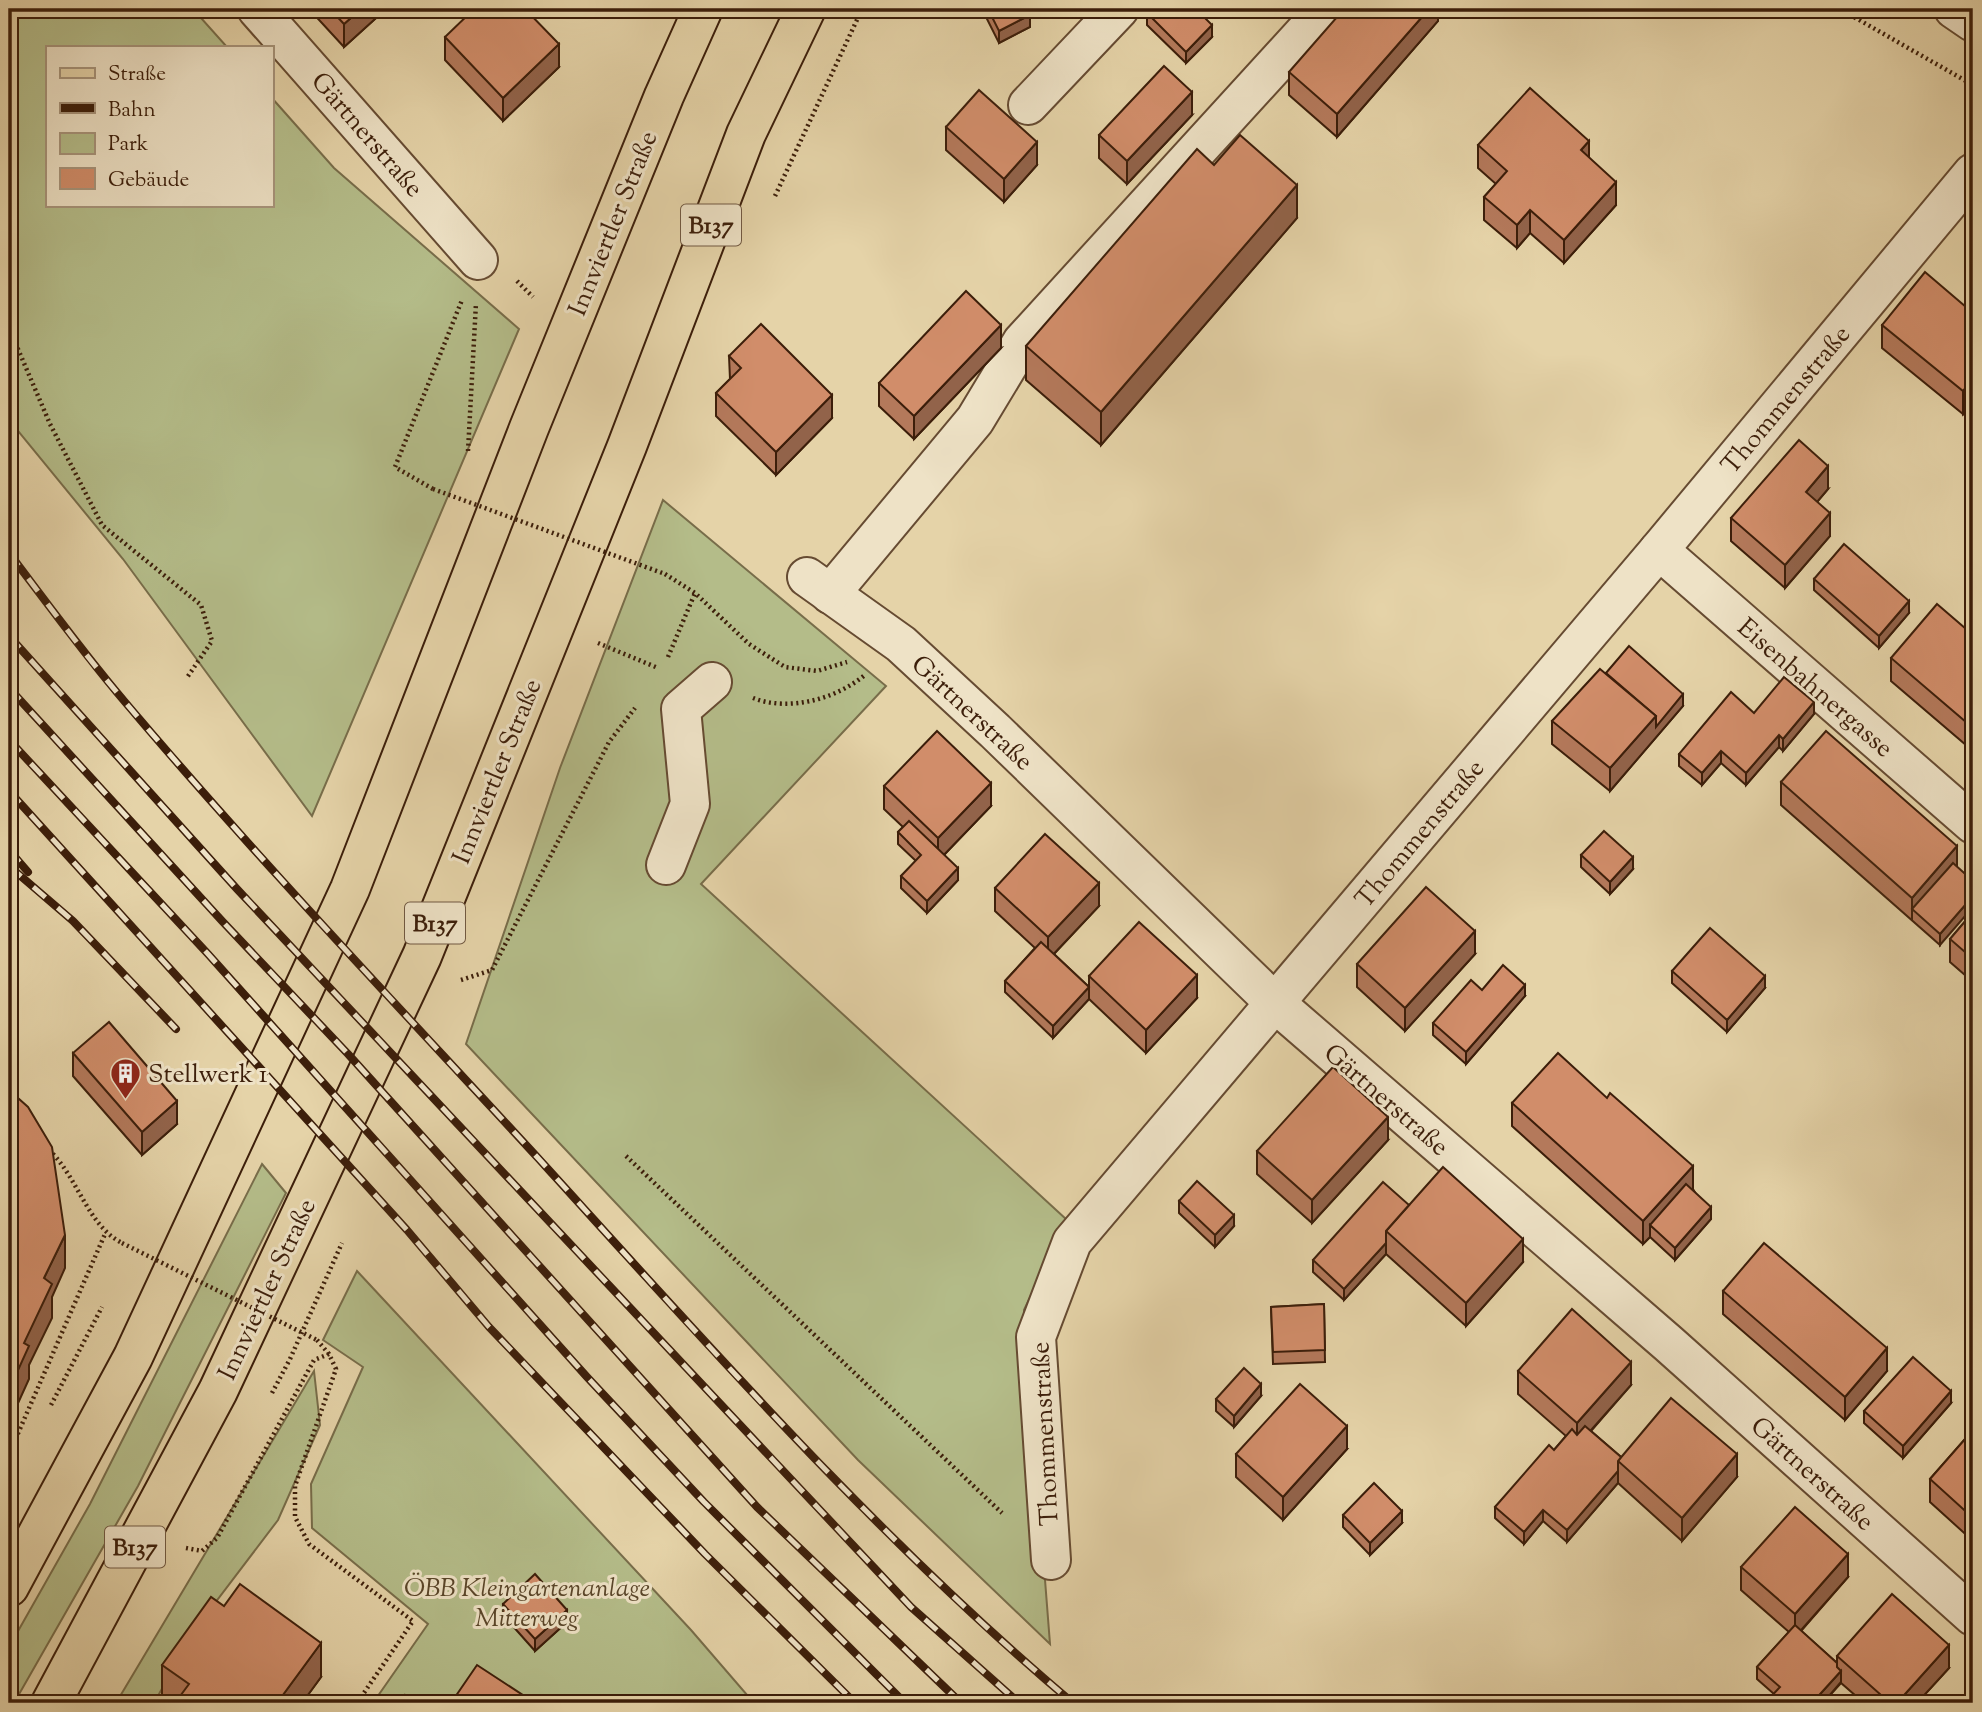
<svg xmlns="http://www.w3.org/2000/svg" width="1982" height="1712" viewBox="0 0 1982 1712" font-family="'Sorts Mill Goudy',serif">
  <rect width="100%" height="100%" fill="#e5d3a8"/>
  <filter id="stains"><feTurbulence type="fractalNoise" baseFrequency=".00286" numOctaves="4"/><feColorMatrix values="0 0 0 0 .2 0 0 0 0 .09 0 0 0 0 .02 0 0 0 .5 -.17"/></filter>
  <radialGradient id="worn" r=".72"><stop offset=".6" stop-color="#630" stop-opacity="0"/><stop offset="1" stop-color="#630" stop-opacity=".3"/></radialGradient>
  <g fill="#b4bc89" stroke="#786d4a" stroke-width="2">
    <path d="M9 9H193L227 47H47V205H271V97L334 168 519 329 312 816 123 559 9 420Z"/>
    <path d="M663 500 886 686 701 884 1067 1220 1024 1310 1050 1644 858 1460 466 1044 560 768Z"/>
    <path d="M262 1164 286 1193 138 1486 14 1703H9V1647L90 1504Z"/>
    <path d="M357 1271 691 1630 754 1703H373L428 1624 312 1528 311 1484 363 1367 323 1340Z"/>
    <path d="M314 1371 320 1425 278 1520 196 1628 154 1703H116Z"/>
  </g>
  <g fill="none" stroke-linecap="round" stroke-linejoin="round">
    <defs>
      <g id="minor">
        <path d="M257 9 478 260"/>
        <path d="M1954 9 1973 22"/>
        <path d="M1028 105 1119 9"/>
        <path d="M1659 550 1973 824"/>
        <path d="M807 577 901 644 995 731 1275 1003 1669 1344 1973 1616"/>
        <path d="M830 594 975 420 1022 342 1326 9"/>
        <path d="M666 865 690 804 681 709 712 682"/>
        <path d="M1051 1560 1036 1337 1072 1242 1659 550 1973 173"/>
      </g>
      <g id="major">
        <path d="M9 1587 133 1357 350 889 529 428 664 96 703 9"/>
        <path d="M51 1703 218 1391 422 956 627 446 746 134 806 9"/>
      </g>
    </defs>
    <use href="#minor" stroke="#664b32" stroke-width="42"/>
    <use href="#major" stroke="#3c1e0a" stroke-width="42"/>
    <g stroke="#3c1e0a" stroke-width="4.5" stroke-dasharray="2 3.5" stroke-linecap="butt">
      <path d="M1840 9 1973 85"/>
      <path d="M775 196 862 9"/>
      <path d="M517 281 533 297"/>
      <path d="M9 328 50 424 102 525 201 605 212 641 186 679"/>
      <path d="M468 451 476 303"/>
      <path d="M433 489 395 467 462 300"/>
      <path d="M665 574 695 593 749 644 785 667 817 671 847 662"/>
      <path d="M598 643 658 668"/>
      <path d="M668 657 695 593"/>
      <path d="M753 698C789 712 837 699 866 674"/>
      <path d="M461 980 492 970 609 742 635 708"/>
      <path d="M49 1150C78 1177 87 1225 122 1243"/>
      <path d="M626 1156 1002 1513"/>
      <path d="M317 1340 329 1354 336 1369 295 1486V1517L309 1544 413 1621 357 1703"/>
      <path d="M272 1393 290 1359 342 1243"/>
      <path d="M51 1405 102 1307"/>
      <path d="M9 1454 105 1234"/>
      <path d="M186 1548 202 1551 217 1538 314 1360 329 1354"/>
    </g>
    <use href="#minor" stroke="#eee2c6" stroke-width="38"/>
    <use href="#major" stroke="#e5d3a8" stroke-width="38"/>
    <defs>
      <g id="rail">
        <path d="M9 553C47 603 84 654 125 702 258 859 399 1007 538 1158 709 1346 878 1539 1073 1703"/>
        <path d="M9 636 237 889 911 1607 1019 1703"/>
        <path d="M9 688 223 922 348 1054 757 1507 961 1703"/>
        <path d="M9 740 208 954 587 1377 704 1502 905 1703"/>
        <path d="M9 791 407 1230 489 1327 705 1554 855 1703"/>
        <path d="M9 850 28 872"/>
        <path d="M9 866 73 921 176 1029"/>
      </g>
    </defs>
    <use href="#rail" stroke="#3c1e0a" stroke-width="8"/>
    <use href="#rail" stroke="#eee2c6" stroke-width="5" stroke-dasharray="16" stroke-linecap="butt"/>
    <g stroke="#3c1e0a" stroke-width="4.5" stroke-dasharray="2 3.5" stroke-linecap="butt">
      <path d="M433 489 665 574"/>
      <path d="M122 1243 317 1340"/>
    </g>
  </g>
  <g fill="#b4795b" stroke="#3c1e0a" stroke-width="2">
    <path d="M309 9H386L344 47Z"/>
    <path d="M982 9H1027L1030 27 999 43Z"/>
    <path d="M1438 9V21L1337 137 1289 95V72Z"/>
    <path d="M1147 13 1212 37 1186 63 1147 25Z"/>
    <path d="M445 37 559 67 503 121 445 60Z"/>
    <path d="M1192 115 1127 184 1099 158V135Z"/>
    <path d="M946 127 1037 165 1004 202 946 150Z"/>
    <path d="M1478 145 1589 158 1616 205 1564 263 1530 233 1517 248 1484 220V197L1496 184 1478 168Z"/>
    <path d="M1214 165 1297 218 1101 445 1026 380V346Z"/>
    <path d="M1973 313 1963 414 1882 348V325Z"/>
    <path d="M1001 348 914 439 879 406V383Z"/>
    <path d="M729 356 832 418 776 475 716 416V393L730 379Z"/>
    <path d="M1828 489 1817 502 1830 536 1785 588 1731 541V518Z"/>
    <path d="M1814 579 1909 613 1879 648 1814 590Z"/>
    <path d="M1973 635V751L1891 681V658Z"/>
    <path d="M1606 673 1683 706 1610 791 1552 744V721Z"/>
    <path d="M1754 713 1814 714 1783 751 1779 747 1746 785 1721 763 1702 785 1679 766V754Z"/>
    <path d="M1781 782 1957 846 1940 945 1781 805Z"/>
    <path d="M884 786 991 806 944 855 958 880 927 913 901 888V876L916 861 898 844V832L903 827 884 809Z"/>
    <path d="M1581 855 1633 869 1610 894 1581 867Z"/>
    <path d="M995 888 1099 906 1054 954 1089 987V976L1197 998 1146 1053 1089 999 1053 1038 1005 992V981L1035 948 995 911Z"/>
    <path d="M1973 912V982L1950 962V939Z"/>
    <path d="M1475 954 1405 1031 1357 987V964Z"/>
    <path d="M1672 971 1765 988 1727 1032 1672 983Z"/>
    <path d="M1482 990 1525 996 1466 1064 1433 1035V1023Z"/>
    <path d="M73 1053 177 1124 142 1155 73 1076Z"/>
    <path d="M1512 1103 1693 1189 1711 1219 1675 1260 1650 1237 1643 1244 1512 1126Z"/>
    <path d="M1388 1140 1312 1223 1257 1174V1151Z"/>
    <path d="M1179 1201 1234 1226 1215 1247 1179 1213Z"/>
    <path d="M1409 1205 1523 1262 1466 1326 1386 1254 1344 1300 1313 1272V1260Z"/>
    <path d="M1723 1291 1887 1371 1845 1420 1723 1314Z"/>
    <path d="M1324 1304 1325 1362 1273 1364 1271 1307Z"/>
    <path d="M1518 1371 1631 1385 1591 1431 1621 1457 1737 1477 1682 1541 1618 1483 1567 1542 1543 1521 1524 1544 1495 1518V1507L1554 1450 1566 1436 1518 1394Z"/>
    <path d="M1261 1396 1234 1427 1216 1411V1399Z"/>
    <path d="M1951 1403 1903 1458 1864 1423V1411Z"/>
    <path d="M1973 1430V1541L1930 1502V1479Z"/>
    <path d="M1347 1449 1283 1520 1236 1477V1454Z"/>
    <path d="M1343 1515 1402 1523 1370 1555 1343 1527Z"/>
    <path d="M1741 1567 1848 1577 1801 1631 1837 1663V1656L1949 1668 1917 1703H1864L1841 1683 1823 1703H1765L1774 1694 1757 1679V1667L1789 1632 1741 1590Z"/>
    <path d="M503 1604 567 1622 535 1651 503 1615Z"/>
    <path d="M162 1665 321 1677 302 1703H169L162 1698Z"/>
  </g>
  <g fill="#92634a" stroke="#3c1e0a" stroke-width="2">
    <path d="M361 9H386L344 47V24Z"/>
    <path d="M1429 9H1438V21L1337 137V114Z"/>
    <path d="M1030 15V27L999 43V31Z"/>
    <path d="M1212 25V37L1186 63V52Z"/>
    <path d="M559 44V67L503 121V98Z"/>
    <path d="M1192 92V115L1127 184V161Z"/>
    <path d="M1589 141V164L1581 150Z"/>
    <path d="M1037 142V165L1004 202V179Z"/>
    <path d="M1616 182V205L1564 263V240Z"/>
    <path d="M1297 185V218L1101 445V412Z"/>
    <path d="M1530 210V233L1517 248V225Z"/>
    <path d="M1001 325V348L914 439V416Z"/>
    <path d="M1973 379V402L1963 414V391Z"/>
    <path d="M832 395V418L776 475V452Z"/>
    <path d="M1828 466V489L1806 515V492Z"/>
    <path d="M1830 513V536L1785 588V565Z"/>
    <path d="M1909 601V613L1879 648V636Z"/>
    <path d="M1683 694V706L1610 791V768L1656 716Z"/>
    <path d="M1814 702V714L1783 751V739Z"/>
    <path d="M1779 735V747L1746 785V773Z"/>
    <path d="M1721 751V763L1702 785V773Z"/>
    <path d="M991 783V806L938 861V838Z"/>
    <path d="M1957 846V870L1912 909V921V898Z"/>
    <path d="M1633 857V869L1610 894V882Z"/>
    <path d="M958 868V880L927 913V901Z"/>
    <path d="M1099 883V906L1048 960V937Z"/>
    <path d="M1973 896V907L1940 945V934Z"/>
    <path d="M1475 931V954L1405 1031V1008Z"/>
    <path d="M1197 975V998L1146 1053V1030Z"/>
    <path d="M1765 976V988L1727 1032V1020Z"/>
    <path d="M1525 985V996L1466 1064V1052Z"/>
    <path d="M1089 987V999L1053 1038V1026Z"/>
    <path d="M177 1101V1124L142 1155V1132Z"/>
    <path d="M1388 1117V1140L1312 1223V1200Z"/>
    <path d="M1693 1166V1189L1656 1230 1650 1225V1237L1643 1244V1221Z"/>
    <path d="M1711 1207V1219L1675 1260V1248Z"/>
    <path d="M1234 1215V1226L1215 1247V1235Z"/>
    <path d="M65 1235V1268L52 1297V1318L29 1365V1379L9 1423V1390L44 1278Z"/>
    <path d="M1523 1239V1262L1466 1326V1303Z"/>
    <path d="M1386 1243V1254L1344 1300V1289Z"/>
    <path d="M1887 1348V1371L1845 1420V1397Z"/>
    <path d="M1631 1362V1385L1577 1446V1423Z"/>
    <path d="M1261 1384V1396L1234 1427V1416Z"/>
    <path d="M1951 1391V1403L1903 1458V1446Z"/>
    <path d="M1347 1426V1449L1283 1520V1497Z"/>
    <path d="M1737 1454V1477L1682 1541V1518Z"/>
    <path d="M1618 1471V1483L1567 1542V1530Z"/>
    <path d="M1543 1510V1521L1524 1544V1532Z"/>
    <path d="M1402 1511V1523L1370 1555V1543Z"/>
    <path d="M1848 1554V1577L1795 1637V1614Z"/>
    <path d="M567 1610V1622L535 1651V1639Z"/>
    <path d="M321 1643V1677L302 1703H277Z"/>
    <path d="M1949 1645V1668L1917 1703H1897Z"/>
    <path d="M1841 1671V1682L1823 1703H1812Z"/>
  </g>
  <g fill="#d18d6a" stroke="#3c1e0a" stroke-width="2">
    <path d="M330 9H361L344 24Z"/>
    <path d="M474 9H525L559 44 503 98 445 37Z"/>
    <path d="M988 9H1027L1030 15 999 31Z"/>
    <path d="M1151 9H1196L1212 25 1186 52 1147 13Z"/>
    <path d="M1344 9H1429L1337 114 1289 72Z"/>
    <path d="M1164 66 1192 92 1127 161 1099 135Z"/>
    <path d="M1530 88 1589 141 1581 150 1616 182 1564 240 1530 210 1517 225 1484 197 1507 171 1478 145Z"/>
    <path d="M979 90 1037 142 1004 179 946 127Z"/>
    <path d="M1240 135 1297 185 1101 412 1026 346 1197 149 1214 165Z"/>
    <path d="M1925 272 1973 313V379L1963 391 1882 325Z"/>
    <path d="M966 291 1001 325 914 416 879 383Z"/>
    <path d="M761 324 832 395 776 452 716 393 741 368 729 356Z"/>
    <path d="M1799 440 1828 466 1806 492 1830 513 1785 565 1731 518Z"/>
    <path d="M1844 544 1909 601 1879 636 1814 579Z"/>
    <path d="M1937 604 1973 635V728L1891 658Z"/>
    <path d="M1629 646 1683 694 1656 727V716L1606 673Z"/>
    <path d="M1600 669 1656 716 1610 768 1552 721Z"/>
    <path d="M1784 677 1814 702 1783 739 1779 735 1746 773 1721 751 1702 773 1679 754 1731 692 1754 713Z"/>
    <path d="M937 731 991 783 938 838 884 786Z"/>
    <path d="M1826 731 1957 846 1912 898 1781 782Z"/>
    <path d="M909 821 958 868 927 901 901 876 921 855 898 832Z"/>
    <path d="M1604 831 1633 857 1610 882 1581 855Z"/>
    <path d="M1045 834 1099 883 1048 937 995 888Z"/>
    <path d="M1953 863 1973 881V896L1940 934 1912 909Z"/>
    <path d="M1426 887 1475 931 1405 1008 1357 964Z"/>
    <path d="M1973 912V959L1950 939Z"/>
    <path d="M1139 922 1197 975 1146 1030 1089 976Z"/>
    <path d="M1710 928 1765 976 1727 1020 1672 971Z"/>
    <path d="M1041 942 1089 987 1053 1026 1005 981Z"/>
    <path d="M1503 965 1525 985 1466 1052 1433 1023 1471 980 1482 990Z"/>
    <path d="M109 1022 177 1101 142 1132 73 1053Z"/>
    <path d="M1558 1053 1607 1098 1610 1093 1693 1166 1643 1221 1512 1103Z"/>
    <path d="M1333 1067 1388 1117 1312 1200 1257 1151Z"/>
    <path d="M9 1090 28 1107 52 1147 65 1235 44 1278 52 1284 24 1343 29 1346 9 1390Z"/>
    <path d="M1443 1167 1523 1239 1466 1303 1386 1231Z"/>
    <path d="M1197 1181 1234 1215 1215 1235 1179 1201Z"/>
    <path d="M1383 1182 1409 1205 1386 1231V1243L1344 1289 1313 1260Z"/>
    <path d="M1686 1184 1711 1207 1675 1248 1650 1225Z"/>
    <path d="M1764 1243 1887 1348 1845 1397 1723 1291Z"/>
    <path d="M1324 1304 1325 1350 1273 1352 1271 1307Z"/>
    <path d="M1572 1309 1631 1362 1577 1423 1518 1371Z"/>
    <path d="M1913 1357 1951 1391 1903 1446 1864 1411Z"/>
    <path d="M1244 1368 1261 1384 1234 1416 1216 1399Z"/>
    <path d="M1300 1384 1347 1426 1283 1497 1236 1454Z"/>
    <path d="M1671 1398 1737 1454 1682 1518 1618 1461Z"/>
    <path d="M1585 1426 1621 1457 1618 1461V1471L1567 1530 1543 1510 1524 1532 1495 1507 1549 1445 1554 1450 1572 1429 1577 1435Z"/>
    <path d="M1973 1430V1518L1930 1479Z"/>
    <path d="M1374 1483 1402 1511 1370 1543 1343 1515Z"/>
    <path d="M1795 1507 1848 1554 1795 1614 1741 1567Z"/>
    <path d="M535 1574 567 1610 535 1639 503 1604Z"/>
    <path d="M240 1584 321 1643 277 1703H175L189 1684 162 1665 211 1597 224 1606Z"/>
    <path d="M1892 1594 1949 1645 1897 1703H1890L1837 1656Z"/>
    <path d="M1795 1625 1837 1663V1667L1841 1671 1812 1703H1765L1780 1687 1757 1667Z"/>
    <path d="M477 1665 535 1703H451Z"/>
    <path d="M405 1695 416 1703H399Z"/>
  </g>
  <defs>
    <symbol id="building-pin" viewBox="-11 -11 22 30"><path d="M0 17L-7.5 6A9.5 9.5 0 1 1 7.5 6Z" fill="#8f2418" stroke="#eee2c6"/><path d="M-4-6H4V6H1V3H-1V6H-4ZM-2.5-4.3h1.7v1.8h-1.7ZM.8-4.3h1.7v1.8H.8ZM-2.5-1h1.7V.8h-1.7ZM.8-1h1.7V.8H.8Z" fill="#fff"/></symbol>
  </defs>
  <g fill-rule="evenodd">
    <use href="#building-pin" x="108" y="1056" width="35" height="47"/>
  </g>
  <g text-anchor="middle" stroke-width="6" stroke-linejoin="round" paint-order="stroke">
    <g fill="#eee2c6" stroke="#715942" stroke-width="2">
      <rect x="681" y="204.5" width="60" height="41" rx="5"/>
      <rect x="405" y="902.5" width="60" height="41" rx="5"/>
      <rect x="105" y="1526.5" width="60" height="41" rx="5"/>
    </g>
    <g font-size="24" font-weight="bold" fill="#3c1e0a">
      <text x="711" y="233">B137</text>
      <text x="435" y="931">B137</text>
      <text x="135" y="1555">B137</text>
    </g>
    <g font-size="26" fill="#3c1e0a" stroke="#eee2c6">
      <text transform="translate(368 134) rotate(49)" y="9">Gärtnerstraße</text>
      <text transform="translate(612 223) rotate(-68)" y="9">Innviertler Straße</text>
      <text transform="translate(1785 399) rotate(-50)" y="9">Thommenstraße</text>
      <text transform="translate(1816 687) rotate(41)" y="9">Eisenbahnergasse</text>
      <text transform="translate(973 712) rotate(43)" y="9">Gärtnerstraße</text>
      <text transform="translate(496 771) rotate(-68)" y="9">Innviertler Straße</text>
      <text transform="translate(1419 833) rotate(-50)" y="9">Thommenstraße</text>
      <text transform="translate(1387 1099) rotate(41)" y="9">Gärtnerstraße</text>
      <text transform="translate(266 1289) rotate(-65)" y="9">Innviertler Straße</text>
      <text transform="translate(1044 1434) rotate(-93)" y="9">Thommenstraße</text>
      <text transform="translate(1813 1473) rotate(42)" y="9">Gärtnerstraße</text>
    </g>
    <g font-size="26" fill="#3c1e0a" stroke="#eee2c6" text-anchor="start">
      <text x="148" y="1082">Stellwerk 1</text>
    </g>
    <g font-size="26" font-style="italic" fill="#5a462a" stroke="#eee2c6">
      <text x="527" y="1596">ÖBB Kleingartenanlage<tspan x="527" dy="30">Mitterweg</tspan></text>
    </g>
  </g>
  <rect width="1982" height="1712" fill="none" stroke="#e5d3a8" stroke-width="35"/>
  <rect x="10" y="10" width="1961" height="1691" fill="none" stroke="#3c1e0a" stroke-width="3.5"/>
  <rect x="18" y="18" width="1947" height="1677" fill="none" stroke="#3c1e0a" stroke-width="2"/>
  <rect x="46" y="46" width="228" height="161" fill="#eee2c6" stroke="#a7947b" stroke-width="2"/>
  <rect x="60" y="68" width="35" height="10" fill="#e5d3a8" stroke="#a7947b" stroke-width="2"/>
  <text x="108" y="80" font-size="21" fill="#3c1e0a">Straße</text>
  <rect x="60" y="103" width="35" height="10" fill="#3c1e0a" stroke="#a7947b" stroke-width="2"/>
  <text x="108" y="116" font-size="21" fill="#3c1e0a">Bahn</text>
  <rect x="60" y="133" width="35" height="21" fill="#b4bc89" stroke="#a7947b" stroke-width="2"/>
  <text x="108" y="150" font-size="21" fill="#3c1e0a">Park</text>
  <rect x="60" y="168" width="35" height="21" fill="#d18d6a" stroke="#a7947b" stroke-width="2"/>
  <text x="108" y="186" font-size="21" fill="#3c1e0a">Gebäude</text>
  <rect width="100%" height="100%" filter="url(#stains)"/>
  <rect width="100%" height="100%" fill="url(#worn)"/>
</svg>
